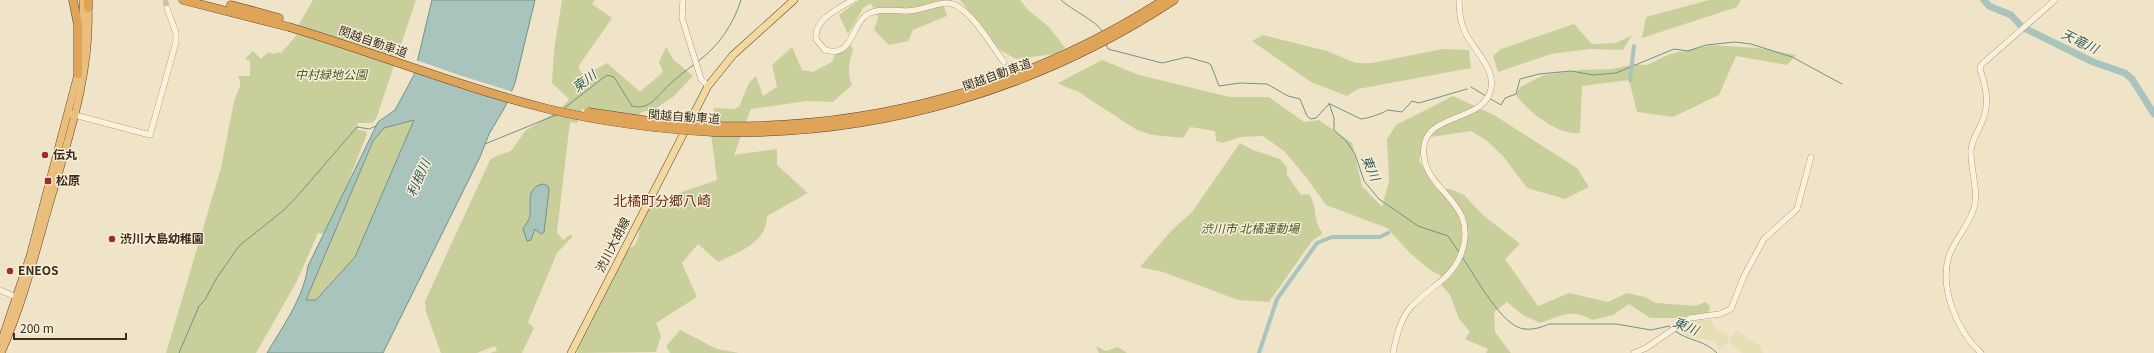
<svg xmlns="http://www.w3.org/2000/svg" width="2154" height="353" viewBox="0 0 2154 353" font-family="Georgia,'Noto Sans JP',serif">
  <rect width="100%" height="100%" fill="#f0e4c8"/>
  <g fill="#e6deb5">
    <path d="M1699 320H1711L1716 329 1729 336 1727 343 1719 350 1714 341 1686 336 1678 329Z"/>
    <path d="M1736 330 1761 347 1763 353H1742L1729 342Z"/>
  </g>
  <g fill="#c9cf9b">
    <path d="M313 0H416L376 119 372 123H357L358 130 366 131 367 134 341 200 324 234 318 233 297 281 256 353H166L221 168 234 101 240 86V81L238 76H250V61L245 59 253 51 261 59 268 52 274 54 279 52 280 54 297 35 294 33Z"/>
    <path d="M562 0H595L592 4 612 18 578 67 584 76 607 63 640 92 663 72 659 62 666 47 674 60 693 76 673 97 656 108 642 112 637 117 582 109 577 123 570 122 557 232 563 240 571 234 572 237 557 253 528 322 534 328 522 353H490L497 351 495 346 477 353H441L426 312 425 301 490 160 496 156 511 151 525 131 561 109 569 99 552 83 554 50Z"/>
    <path d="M859 0H942L947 16 913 30 908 41 889 45 874 30 878 18 871 3 863 8 848 34 839 15Z"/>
    <path d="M960 0H1020L1028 10 1050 28 1065 48 1055 54 1016 59 1000 50Z"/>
    <path d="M1709 0H1741L1737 7 1642 38 1646 17Z"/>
    <path d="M1574 24 1592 44 1616 43 1632 35 1623 50 1590 49 1551 54 1498 72 1493 56 1501 49Z"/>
    <path d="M1263 35 1327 51 1356 63H1372L1443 49 1469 50 1471 68 1358 89 1347 96 1311 82 1252 41Z"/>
    <path d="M851 45 853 50C849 62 847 73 852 85L833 102 807 101 751 109 734 155 777 149V165L808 193 767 216C767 243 739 252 718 262L698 244 682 263 697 297 656 323 661 336 656 352 577 353 580 340 625 251 635 245 639 235V224L653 202 717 180 711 133 714 108 733 109 739 107 749 83 756 76 763 96 777 87 772 65 792 47 802 70 813 72 832 62 835 54 843 51Z"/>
    <path d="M1712 45 1758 48 1796 55 1787 65 1736 56 1719 95 1673 117 1637 112 1629 80 1582 86 1580 133C1559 136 1528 112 1516 95L1520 87 1544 75 1580 70 1612 69 1636 64 1647 65 1670 54Z"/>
    <path d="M1102 60 1139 75 1230 97H1269L1304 122 1319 120 1352 143 1362 186 1382 207 1389 181 1387 139 1396 125 1453 96 1494 115 1577 168 1589 187 1565 199 1527 188 1503 156 1487 141 1471 131 1424 138 1419 161 1437 189H1450L1464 195 1483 215 1520 244 1505 259 1538 306 1569 293 1608 302 1627 293 1645 297 1656 303 1696 306 1705 302 1710 306 1708 313 1678 318H1650L1629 304 1613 315 1592 320C1571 308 1562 316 1540 323L1523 315 1507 302 1494 312 1495 332 1511 353H1486L1488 349 1465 339 1470 332 1459 319 1450 295 1441 285 1454 273 1450 270 1443 277 1430 270 1409 252 1387 228 1326 205 1306 177 1284 151 1263 136 1241 137 1222 143 1216 141 1215 131 1190 127 1183 138 1152 135 1137 130 1086 97C1080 90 1067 89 1058 83Z"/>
    <path d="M414 120 355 257 316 300H305L373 141 384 128Z"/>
    <path d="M1240 143 1253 150 1280 159 1287 167V175L1301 195 1309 194C1318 207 1312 218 1322 232V234L1312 241 1269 302 1238 300 1163 272 1140 267 1172 230 1192 212Z"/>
    <path d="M680 330 717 349 739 353H670L666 346Z"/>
    <path d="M1096 346 1106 351 1118 347 1127 353H1099Z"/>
  </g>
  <g fill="#a9c4bc" stroke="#6f938a" fill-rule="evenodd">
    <path d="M432 0H535L515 83 505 107 489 134 480 157 383 353H267C283 326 304 297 308 266L378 122 395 110 414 75ZM414 120 355 257 316 300H306L373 141 384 128Z"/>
    <path d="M543 184 548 186 549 190 544 232 541 234 535 229 531 240 527 241 523 229C525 225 530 219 530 215 531 201 526 188 543 184Z"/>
  </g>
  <path fill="#f0e4c8" d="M416 60 459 75 513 92 509 102 413 71Z"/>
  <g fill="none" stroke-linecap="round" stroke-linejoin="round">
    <g stroke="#6f938a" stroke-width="1">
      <path d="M1061 0C1070 9 1098 22 1102 31"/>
      <path d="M1106 44 1108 49 1162 63 1187 57 1208 63 1211 65 1219 86 1240 83 1267 84 1288 96 1300 99 1307 116 1311 119 1316 118 1329 104"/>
      <path d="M697 62C719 46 733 25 741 0"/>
      <path d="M1471 87 1486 96"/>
      <path d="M1489 98 1501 105 1505 98 1516 94 1520 79 1539 74 1571 71 1593 75 1616 73 1674 49 1688 51 1706 45 1735 42 1751 44 1792 57 1842 84"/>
      <path d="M1329 103 1334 118V130L1346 141 1355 154 1364 181 1379 199 1418 226 1448 236 1459 252"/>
      <path d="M1330 104 1361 119C1369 118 1381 114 1388 110L1402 112 1412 101 1419 103 1467 89"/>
      <path d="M563 109 607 75 614 77 632 106C651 111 658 94 670 84 678 77 686 70 695 64"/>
      <path d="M485 144 556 115"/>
      <path d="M1462 257C1475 275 1502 328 1525 329 1534 330 1542 327 1549 324H1616L1651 330 1669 326 1671 328"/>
      <path d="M1675 331C1688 341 1705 340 1717 353"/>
      <path d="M179 353 199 306 205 300 216 279 239 246 285 209 300 193 357 127 369 129 376 126"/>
    </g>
    <g stroke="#a9c4bc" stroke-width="4">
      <path d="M1630 80 1634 46"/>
      <path d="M1259 353 1277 299 1317 243 1332 237H1380L1388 233"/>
    </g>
    <path stroke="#a9c4bc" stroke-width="7" d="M1984 0 1989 6 2011 15 2022 27 2093 62 2125 73 2132 79 2154 114"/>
    <path stroke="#ccc0a6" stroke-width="5.5" stroke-dasharray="5.5 3" stroke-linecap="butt" d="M165 0 167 8"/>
    <defs>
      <g id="tertiary">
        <path d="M683 0 682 18 701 79 708 86"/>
        <path d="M853 0C838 9 814 19 816 39L825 50C852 58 850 29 865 16 876 7 893 11 907 11 920 11 932 4 946 3 967 2 991 45 1004 62"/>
        <path d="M71 114 150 135 176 42V33L167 8"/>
        <path d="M0 290 18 298"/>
        <path d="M1393 353C1396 338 1400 320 1410 308 1427 289 1452 279 1461 254 1480 203 1428 193 1424 157 1418 113 1475 124 1489 95 1500 70 1472 50 1464 30 1460 20 1459 10 1459 0"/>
        <path d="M1634 353 1646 348 1690 318 1720 314 1731 309 1744 276 1764 239 1797 209 1811 157"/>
        <path d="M1981 353C1957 331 1939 288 1949 256 1955 239 1969 225 1974 208 1979 190 1970 168 1971 150 1972 140 1978 131 1982 122 1990 103 1986 87 1980 69L1981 65 2055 0"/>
      </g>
      <path id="primary" d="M571 353 708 86 733 55 794 0"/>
      <g id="trunk">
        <path d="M81 55 83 31V0"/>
        <path d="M1 342 30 256 79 70"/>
        <path d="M1 353C22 306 34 258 48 209 67 143 92 73 88 4"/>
      </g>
      <g id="motorway">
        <path d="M73 0 78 25V74"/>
        <path d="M183 0 289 27"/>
        <path d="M231 5 279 18"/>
        <path d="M88 8V0"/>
        <path d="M713 126C874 130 1028 87 1164 0"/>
        <path d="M713 132C877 137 1037 90 1174 0"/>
      </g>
    </defs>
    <use href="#tertiary" stroke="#8d765c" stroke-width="6"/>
    <use href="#primary" stroke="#5b4430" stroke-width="8"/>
    <use href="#trunk" stroke="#5b4430" stroke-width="8"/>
    <use href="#motorway" stroke="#5b4430" stroke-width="9"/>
    <use href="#tertiary" stroke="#faf1dc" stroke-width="5.5"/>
    <use href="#primary" stroke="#f3d9a0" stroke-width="7"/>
    <use href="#trunk" stroke="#eabe7c" stroke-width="7"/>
    <use href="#motorway" stroke="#e0a458" stroke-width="8"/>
    <defs>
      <g id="motorway-bridge">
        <path d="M289 27C376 53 460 87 548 109 603 122 657 129 713 132"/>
        <path d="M588 112 656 122 713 126"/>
      </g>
    </defs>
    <use href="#motorway-bridge" stroke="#5b4430" stroke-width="9" stroke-linecap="butt"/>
    <use href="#motorway-bridge" stroke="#e0a458" stroke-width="8"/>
  </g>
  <g fill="#9e2a2b" stroke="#f7eed8" stroke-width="1.5">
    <circle cx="45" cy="155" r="4"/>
    <rect x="44" y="177" width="8" height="8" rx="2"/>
    <circle cx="112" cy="239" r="4"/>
    <circle cx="10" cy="271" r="4"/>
  </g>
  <g text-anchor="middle" stroke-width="3" stroke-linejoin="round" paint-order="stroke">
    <g font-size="12" fill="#3d2e20" stroke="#f7eed8">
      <text transform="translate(373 42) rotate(19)" y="4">関越自動車道</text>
      <text transform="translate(997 75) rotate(-20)" y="4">関越自動車道</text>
      <text transform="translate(684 117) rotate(4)" y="4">関越自動車道</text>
      <text transform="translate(613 245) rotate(-63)" y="4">渋川大胡線</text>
    </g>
    <g font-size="12" font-style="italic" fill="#4d5a26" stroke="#f7eed8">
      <text x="331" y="79">中村緑地公園</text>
      <text x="1250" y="233">渋川市 北橘運動場</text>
    </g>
    <g font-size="12" font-weight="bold" fill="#3d2e20" stroke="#f7eed8" text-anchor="start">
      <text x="53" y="159">伝丸</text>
      <text x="56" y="185">松原</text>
      <text x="120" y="243">渋川大島幼稚園</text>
      <text x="18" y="275">ENEOS</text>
    </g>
    <g font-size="13" font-style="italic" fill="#2f5d5a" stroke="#f7eed8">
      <text transform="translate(2080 41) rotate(26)" y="5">天竜川</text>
      <text transform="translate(584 81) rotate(-37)" y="5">東川</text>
      <text transform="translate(1371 168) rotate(67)" y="5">東川</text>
      <text transform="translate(418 178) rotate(-66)" y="5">利根川</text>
      <text transform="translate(1686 326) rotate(23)" y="5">東川</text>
    </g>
    <g font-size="14" fill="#6b2e1e" stroke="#f7eed8">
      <text x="662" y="206">北橘町分郷八崎</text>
    </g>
  </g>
  <path d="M14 333v6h112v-6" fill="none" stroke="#3d2e20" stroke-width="2"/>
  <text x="20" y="333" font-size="12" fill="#3d2e20" stroke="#f7eed8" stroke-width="3" paint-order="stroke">200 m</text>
</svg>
